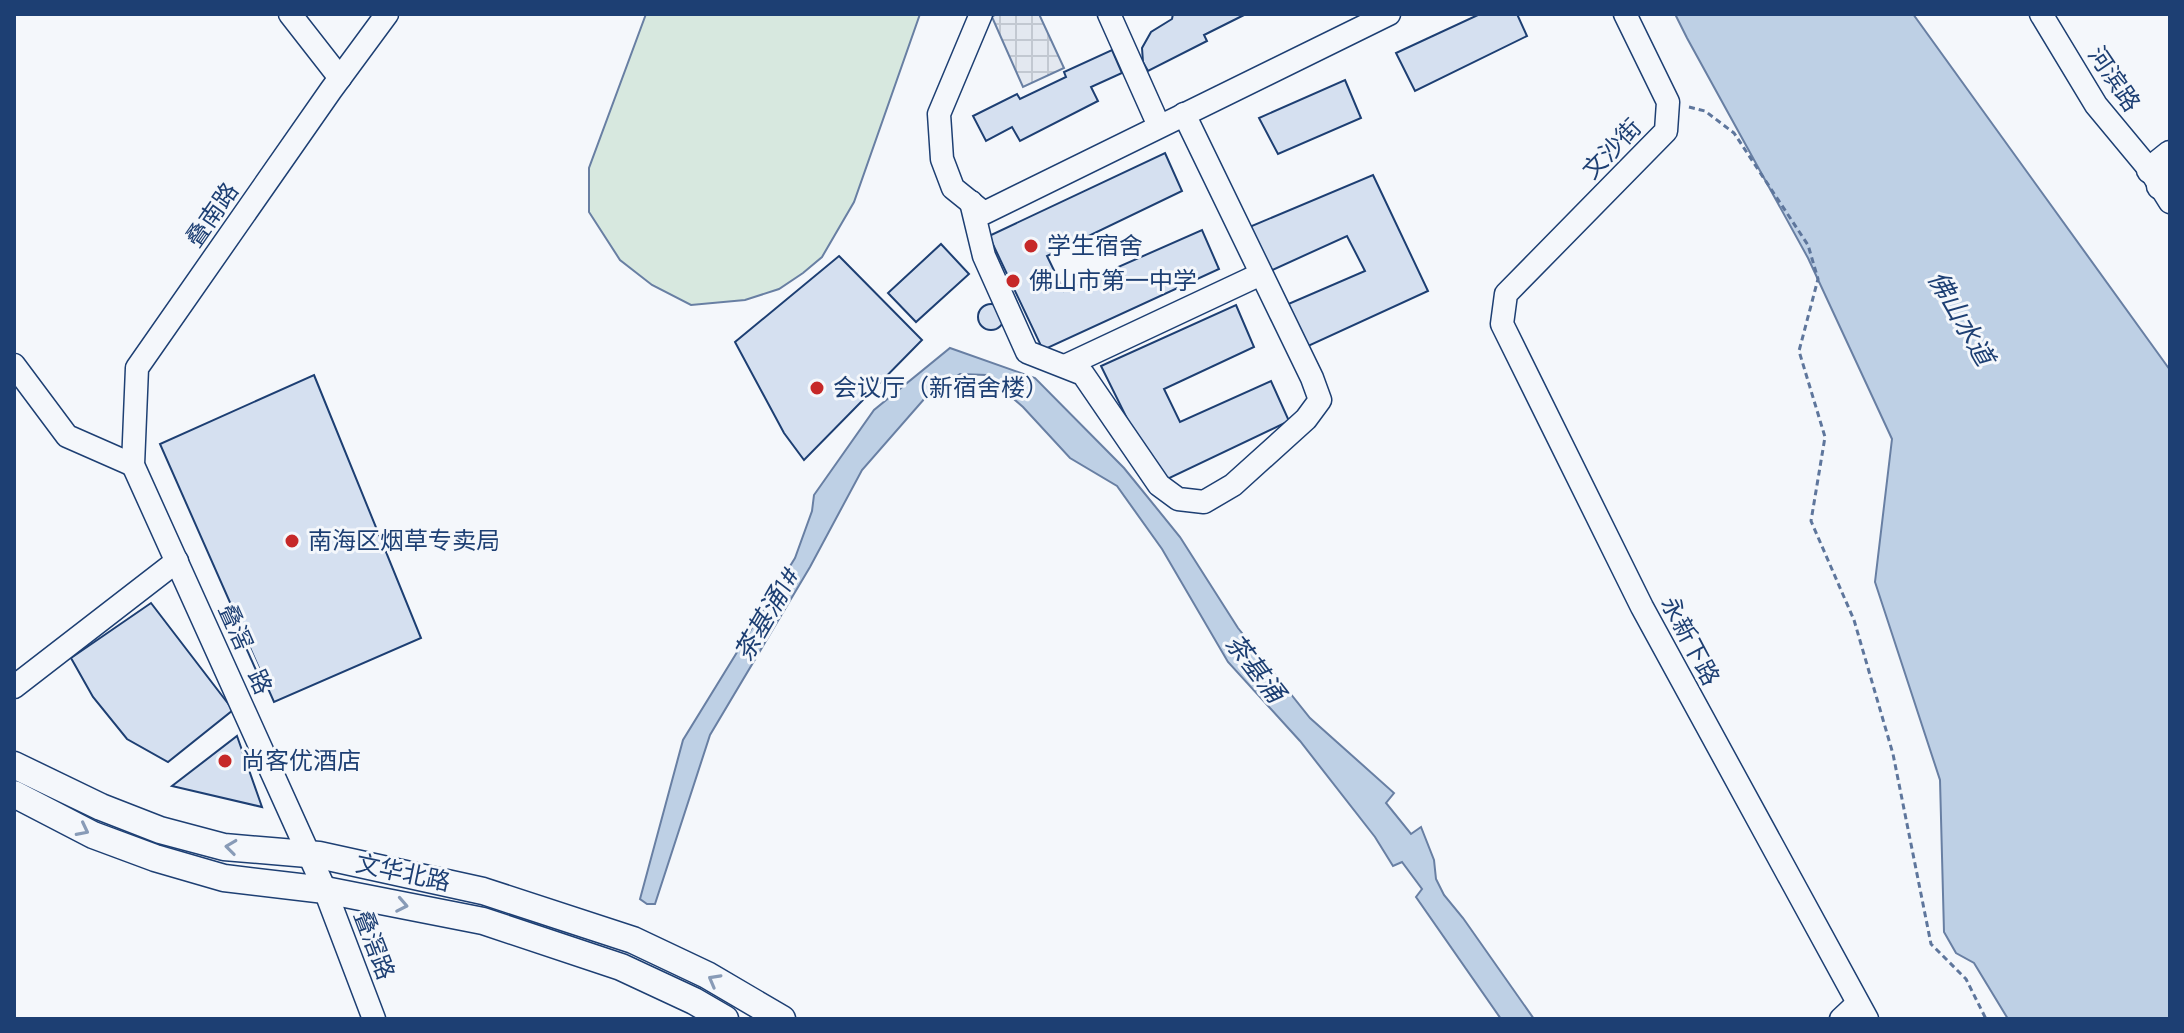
<svg xmlns="http://www.w3.org/2000/svg" width="2184" height="1033" viewBox="0 0 2184 1033" font-family="Barlow,'Noto Sans SC',sans-serif">
  <defs>
    <pattern id="plaza-grid" width="8" height="8" patternUnits="userSpaceOnUse" patternTransform="scale(2)"><rect width="8" height="8" fill="#e3e8f0"/><path d="M0 4h8M4 0v8" fill="none" stroke="#c2c8d1"/></pattern>
  </defs>
  <rect width="100%" height="100%" fill="#f4f7fb"/>
  <path fill="#d7e8df" stroke="#687fa3" stroke-width="2" d="M646 14H920L854 202 822 257 803 273 779 289 745 300 691 305 652 285 620 260 589 212V168Z"/>
  <path fill="url(#plaza-grid)" stroke="#687fa3" stroke-width="2" d="M996 14H1039L1064 68 1023 87 992 17Z"/>
  <g fill="#bed0e5" stroke="#687fa3" stroke-width="2">
    <path d="M1675 14H1913L2170 370V1019H2008L1974 963 1956 953 1944 932 1940 780 1875 582 1892 439 1808 258 1687 38Z"/>
    <path d="M950 348 1035 378 1124 468 1180 537 1238 628 1310 718 1394 793 1386 803 1411 834 1421 827 1434 860 1436 879 1444 895 1463 918 1534 1019H1501L1416 897 1422 889 1402 862 1393 866 1375 837 1300 741 1228 662 1162 549 1117 486 1070 458 1023 407 986 375 960 374 925 398 862 470 810 567 710 735 655 904H647L640 899 683 740 795 558 812 511 814 495 874 410Z"/>
  </g>
  <g fill="#d5e0f0" stroke="#1d3f73" stroke-width="2">
    <path d="M1173 14H1246L1204 35 1207 41 1148 71 1143 62 1142 48 1151 32 1172 19Z"/>
    <path d="M1480 14H1517L1527 36 1415 91 1396 53Z"/>
    <path d="M1112 50 1122 73 1091 87 1098 101 1020 141 1012 127 986 141 973 116 1017 94 1020 99 1066 77 1064 72Z"/>
    <path d="M1345 80 1361 118 1278 154 1259 118Z"/>
    <path d="M1165 153 1182 191 1047 256 1064 291 1202 230 1219 269 1043 350 989 236Z"/>
    <path d="M1373 175 1428 291 1306 347 1286 305 1365 271 1347 236 1268 272 1247 228Z"/>
    <path d="M941 244 969 274 916 322 888 293Z"/>
    <path d="M839 256 922 340 804 460 784 433 735 342Z"/>
    <circle cx="991" cy="317" r="13"/>
    <path d="M1236 305 1254 347 1164 389 1180 422 1271 381 1289 421 1159 483 1101 366Z"/>
    <path d="M314 375 421 638 274 702 160 444Z"/>
    <path d="M151 603 233 710 168 762 127 739 93 697 71 658Z"/>
    <path d="M237 736 262 807 172 786Z"/>
  </g>
  <g fill="none" stroke-linecap="round" stroke-linejoin="round">
    <defs>
      <g id="minor">
        <path d="M290 14 340 78"/>
        <path d="M981 14 939 114 942 159 953 188 984 213 1389 14"/>
        <path d="M1109 14 1159 126"/>
        <path d="M1625 14 1668 102 1666 131 1506 294 1502 324 1642 607 1867 1019"/>
        <path d="M2041 14 2096 105 2150 170 2170 202"/>
        <path d="M971 202 984 256 1027 352 1083 374 1159 485 1178 499 1204 502 1233 485 1306 419 1320 400 1312 378 1184 114"/>
        <path d="M14 365 67 436 133 465"/>
        <path d="M1065 366 1261 274"/>
        <path d="M14 687 177 561"/>
        <path d="M374 1019 325 890 133 465 137 368 331 90 387 14"/>
        <path d="M1841 1019 1857 1004"/>
      </g>
      <g id="major">
        <path d="M2150 170 2170 154"/>
        <path d="M2160 186 2170 178"/>
        <path d="M14 765 101 807 160 830 224 847 319 855 483 891 633 940 707 975 782 1019"/>
        <path d="M14 794 93 835 155 858 224 878 325 890 483 921 621 967 694 1001 725 1019"/>
      </g>
    </defs>
    <use href="#minor" stroke="#1d3f73" stroke-width="25"/>
    <use href="#major" stroke="#1d3f73" stroke-width="29"/>
    <path stroke="#5e769c" stroke-width="3" stroke-dasharray="6 4" stroke-linecap="butt" d="M1689 107 1705 111 1734 133 1808 245 1818 279 1799 351 1825 437 1811 521 1854 620 1893 754 1931 944 1966 979 1986 1019"/>
    <use href="#minor" stroke="#f4f7fb" stroke-width="22"/>
    <use href="#major" stroke="#f4f7fb" stroke-width="26"/>
  </g>
  <defs><path id="oneway-chevron" d="M-2-3.5L2.5 0L-2 3.5" fill="none" stroke-width="1.6" stroke-linecap="round" stroke-linejoin="round" transform="scale(2)"/></defs>
  <g stroke="#889bb7">
    <use href="#oneway-chevron" transform="translate(83 830) rotate(27)"/>
    <use href="#oneway-chevron" transform="translate(231 847) rotate(-173)"/>
    <use href="#oneway-chevron" transform="translate(402 905) rotate(11)"/>
    <use href="#oneway-chevron" transform="translate(714 980) rotate(-151)"/>
  </g>
  <g fill="#c62828" stroke="#f4f7fb" stroke-width="3">
    <circle cx="1031" cy="246" r="8"/>
    <circle cx="1013" cy="281" r="8"/>
    <circle cx="817" cy="388" r="8"/>
    <circle cx="292" cy="541" r="8"/>
    <circle cx="225" cy="761" r="8"/>
  </g>
  <g text-anchor="middle" stroke-width="6" stroke-linejoin="round" paint-order="stroke">
    <g font-size="24" fill="#1d3f73" stroke="#f4f7fb">
      <text transform="translate(2114 79) rotate(56)" y="8">河滨路</text>
      <text transform="translate(1612 149) rotate(-46)" y="8">文沙街</text>
      <text transform="translate(212 215) rotate(-55)" y="8">叠南路</text>
      <text transform="translate(1690 641) rotate(62)" y="8">永新下路</text>
      <text transform="translate(245 649) rotate(66)" y="8">叠滘一路</text>
      <text transform="translate(403 873) rotate(12)" y="8">文华北路</text>
      <text transform="translate(374 945) rotate(69)" y="8">叠滘路</text>
    </g>
    <g font-size="24" fill="#1d3f73" stroke="#f4f7fb" text-anchor="start">
      <text x="1047" y="254">学生宿舍</text>
      <text x="1029" y="289">佛山市第一中学</text>
      <text x="833" y="396">会议厅（新宿舍楼）</text>
      <text x="308" y="549">南海区烟草专卖局</text>
      <text x="241" y="769">尚客优酒店</text>
    </g>
    <g font-size="26" font-style="italic" fill="#1d3f73" stroke="#f4f7fb">
      <text transform="translate(1961 318) rotate(60)" y="9">佛山水道</text>
      <text transform="translate(767 614) rotate(-60)" y="9">茶基涌1#</text>
      <text transform="translate(1255 668) rotate(52)" y="9">茶基涌</text>
    </g>
  </g>
  <rect width="2184" height="1033" fill="none" stroke="#1d3f73" stroke-width="32"/>
</svg>
